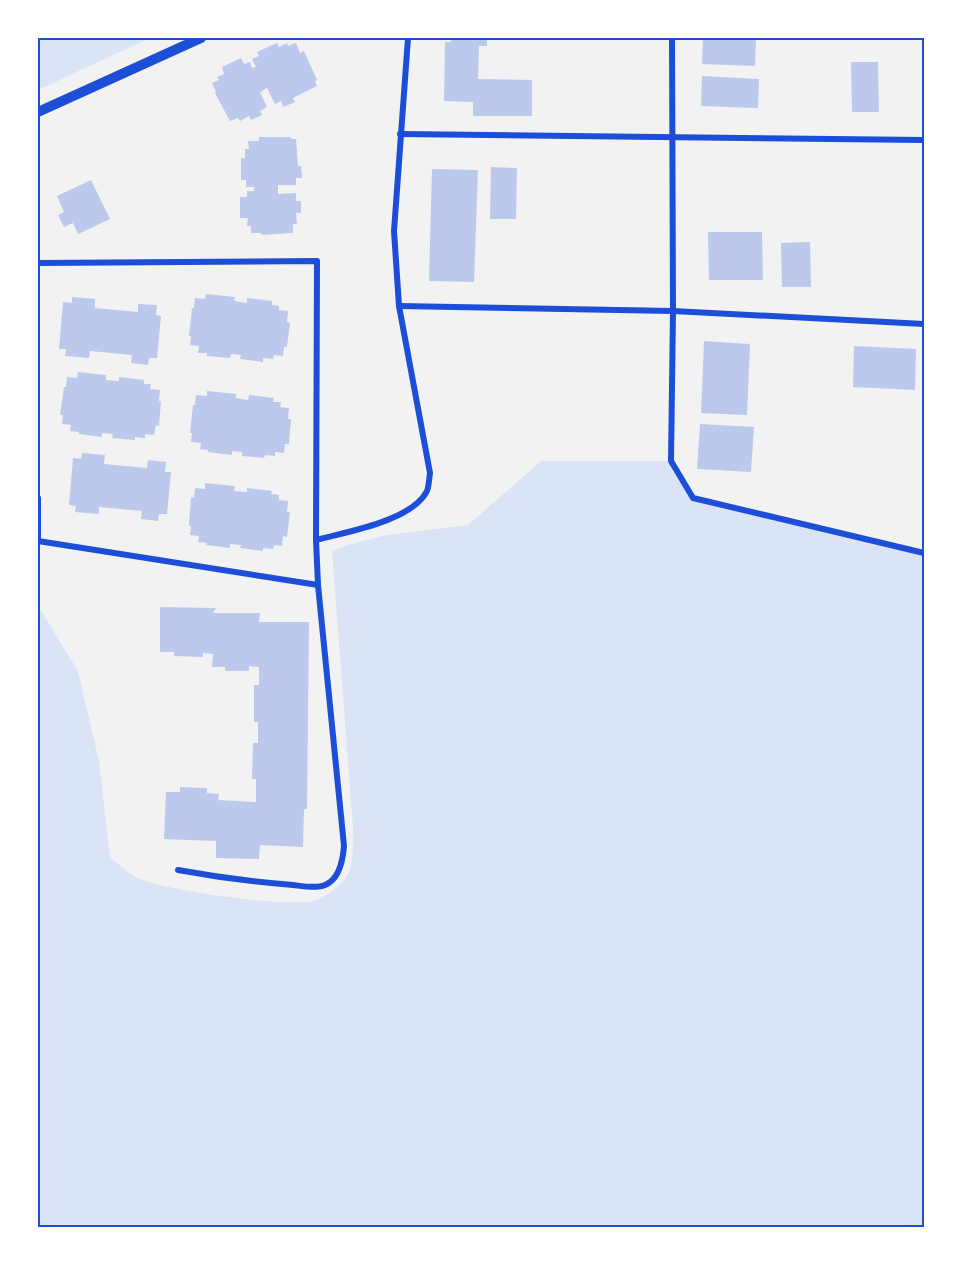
<svg xmlns="http://www.w3.org/2000/svg" width="962" height="1265" viewBox="0 0 962 1265" font-family="'Space Grotesk',sans-serif">
  <rect width="100%" height="100%" fill="#f2f2f2"/>
  <g fill="#dbe4f7">
    <path d="M38 38H150L38 90Z"/>
    <path d="M541 461H671L693 498 924 553V1227H38V609H40L78 671 99 761 110 858C119 864 129 874 140 879 165 890 293 909 317 900 328 895 343 884 348 874 355 861 352 842 353 828L332 551 344 546 386 535 468 525Z"/>
  </g>
  <g fill="#bdc9ec">
    <path d="M451 38H487V46H479L478 79 532 80V116H473V102L444 101 445 42H451Z"/>
    <path d="M703 38H756L755 66 702 64Z"/>
    <path d="M277 43 279 47 287 43 288 46 296 43 300 53 304 51 317 80 315 81 317 86 293 98 295 102 283 107 281 101 275 104 267 88 260 92 267 107 260 111 262 115 251 120 249 116 240 121 238 118 230 121 215 93 216 92 212 83 219 80 217 77 224 74 222 67 241 58 244 64 250 62 252 68 256 67 252 59 259 56 257 52Z"/>
    <path d="M851 62H878L879 112H852Z"/>
    <path d="M702 76 759 79 758 108 701 106Z"/>
    <path d="M259 137H291V139H296L298 166H301L302 178H296V185H278V194L296 193V201H301V213H296L297 224H293V233L261 235V233H251V226H247L248 218H240V197H247V191H254V187H246V180H241V158H245V149H249L248 141H259Z"/>
    <path d="M491 167 517 168 516 219H490Z"/>
    <path d="M432 169 478 170 474 282 429 281Z"/>
    <path d="M91 180 110 219 78 234 73 223 64 227 58 215 64 212 57 196Z"/>
    <path d="M708 232H762L763 280H709Z"/>
    <path d="M810 242 811 287H782L781 243Z"/>
    <path d="M206 294 235 297 234 301 247 303V298L272 301V305L279 306V310L288 311 287 322 290 323 287 347H284L283 356 274 355 273 359 263 358V362L240 359 241 355 231 354 230 358 207 356V353H198L199 346 190 345 191 336H189L192 308H194L195 298 205 299Z"/>
    <path d="M72 297 95 299V308L138 312V304L157 305 156 315 161 316 157 358H149L148 365 131 363 132 355 90 351 89 358 65 356 66 349H59L63 302 72 303Z"/>
    <path d="M704 341 750 344 747 415 701 413Z"/>
    <path d="M854 346 916 349 915 390 853 387Z"/>
    <path d="M78 372 106 375V380L119 381V377L144 380V384H151L150 389 160 390 159 401H161L159 426 156 425 154 435 145 434V438L135 437V440L112 438 113 434 102 433V437L79 434V432L70 431 71 425 62 424 63 415H60L64 387H66L67 377 77 378Z"/>
    <path d="M207 391 236 394V398L248 400 249 395 274 398 273 402H281L280 407 289 408 288 419H291L289 444H285L284 453 275 452V456L265 455 264 458 242 456V452L232 451V455L208 452V450L200 449 201 443 191 442 192 433H190L193 405H195L196 395 207 396Z"/>
    <path d="M700 424 754 427 751 472 697 469Z"/>
    <path d="M82 453 105 455 104 464 147 468 148 460 166 462 165 472H171L167 514H159L158 521 141 519 142 511 99 507V514L75 512 76 506 69 505 73 458 81 459Z"/>
    <path d="M205 483 235 486 234 491 247 492V488L272 491 271 494 279 495V500L288 501 287 512H290L287 537 283 536 282 546 274 545 273 549 263 548V551L240 548 241 545 230 544V548L206 545 207 543 198 542 199 536 190 535 191 526H189L191 497 194 498 195 488 205 489Z"/>
    <path d="M160 607 216 608 213 613H260L259 622H309L307 809H304L303 847 260 845 259 859 216 858V841L164 839 166 792H180V787L207 788V793L219 794 218 800 256 802V779H252L253 743H258V722H254V685H259V667L249 666V671H225V667H212L213 654 203 653V657L174 656V652H160Z"/>
  </g>
  <g fill="none" stroke-linecap="round" stroke-linejoin="round">
    <g stroke="#1d4ed8" stroke-width="6">
      <path d="M672 38 673 311 671 461 693 498 924 553"/>
      <path d="M400 134 924 140"/>
      <path d="M38 263 317 261 316 540 318 585 38 541"/>
      <path d="M399 306 673 311 924 324"/>
      <path d="M38 498V541"/>
      <path d="M316 540C346 532 412 521 427 491 429 486 429 479 430 473L399 306 394 231 408 38"/>
      <path d="M178 870C216 877 254 882 293 885 302 886 316 889 325 885 340 879 343 859 344 846L318 585"/>
    </g>
    <path stroke="#1d4ed8" stroke-width="10" d="M38 112 201 38"/>
  </g>
  <rect width="962" height="1265" fill="none" stroke="#ffffff" stroke-width="78"/>
  <rect x="39" y="39" width="884" height="1187" fill="none" stroke="#1d4ed8" stroke-width="2"/>
</svg>
